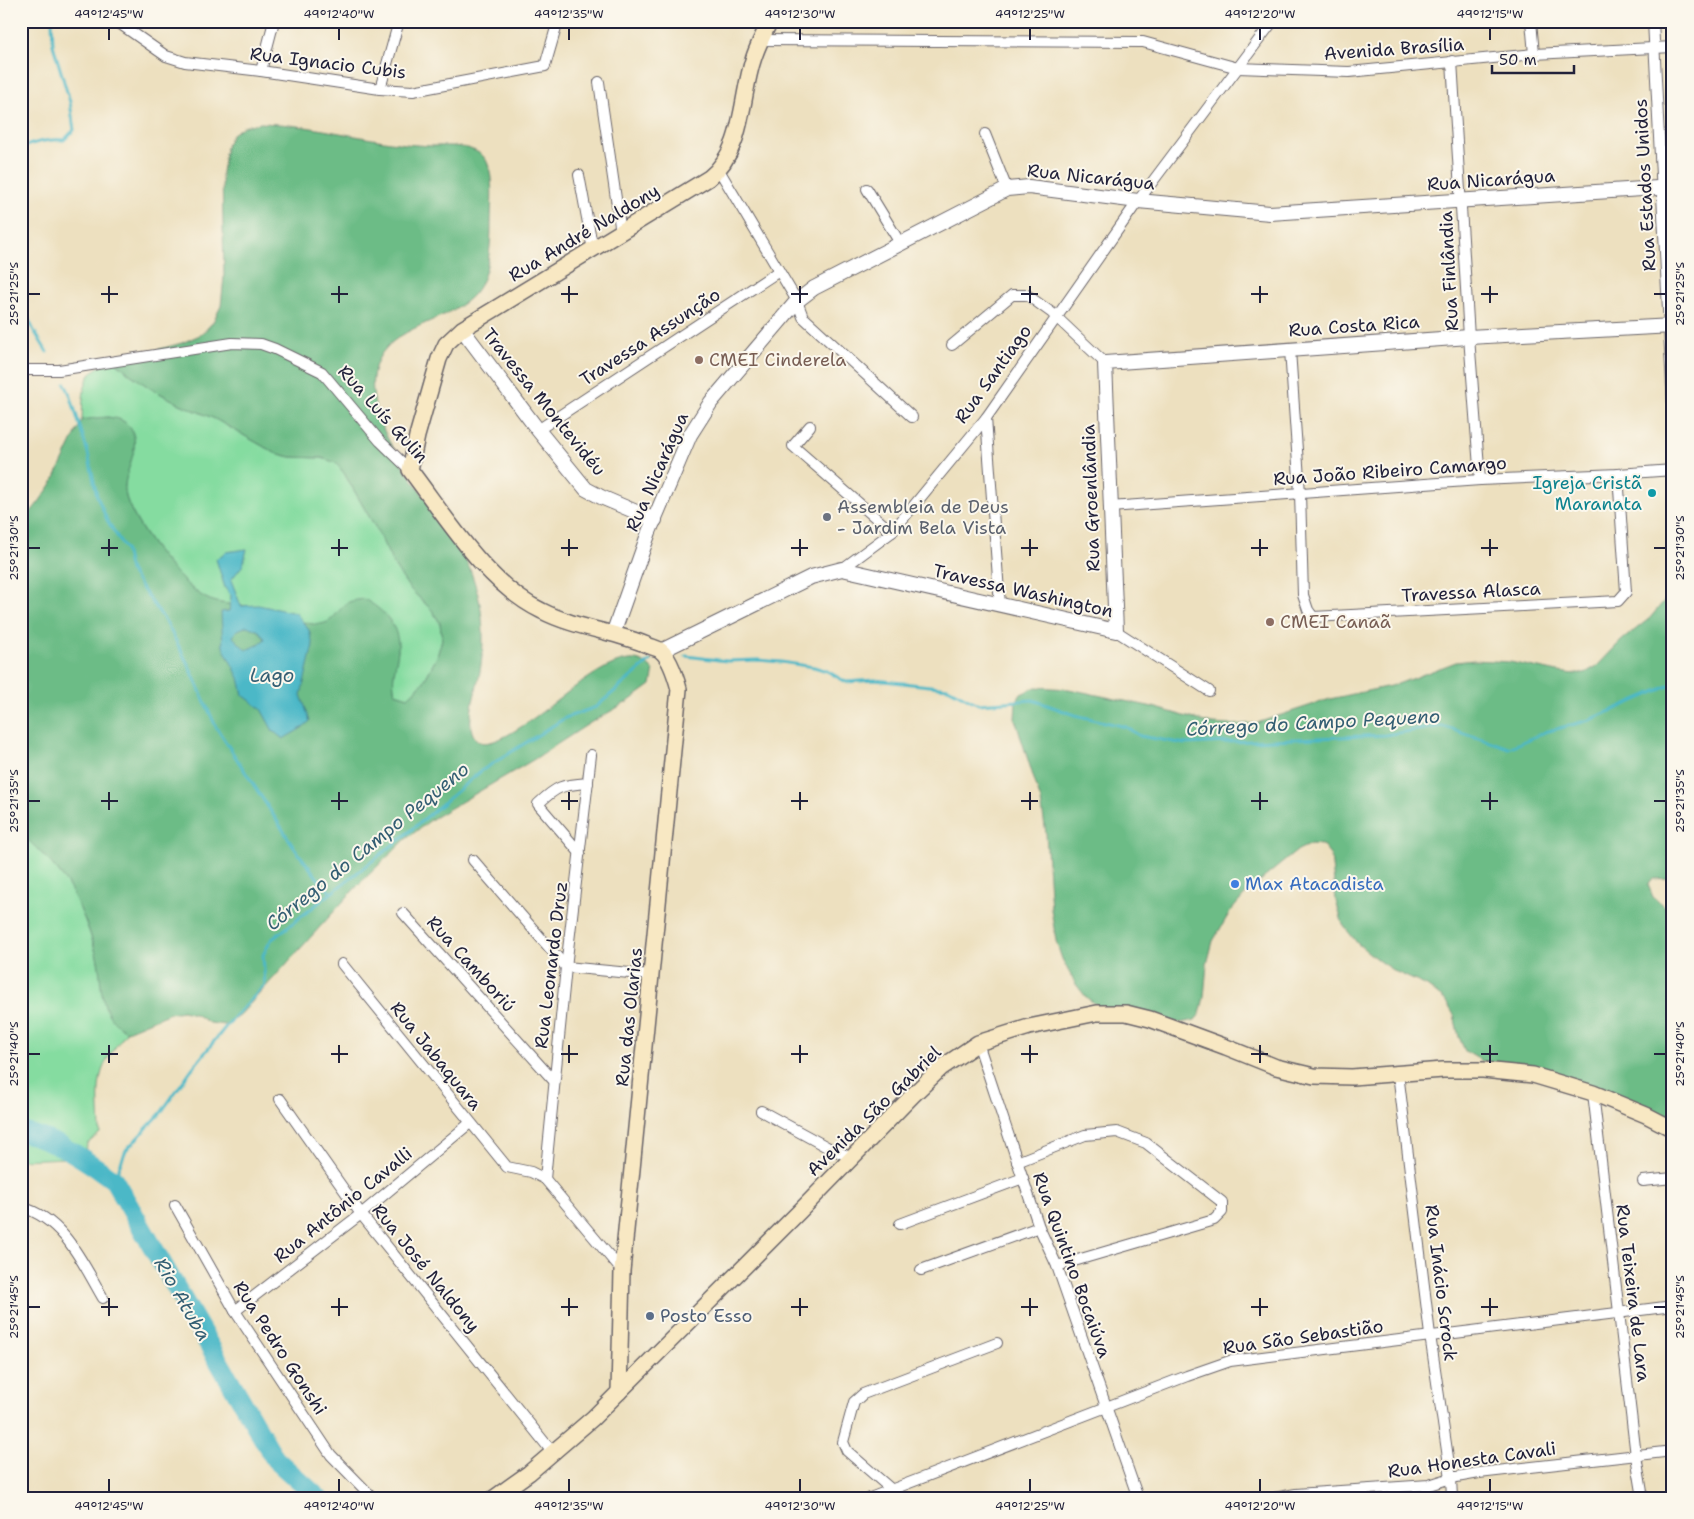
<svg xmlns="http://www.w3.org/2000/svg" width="1694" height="1519" viewBox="0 0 1694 1519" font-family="'Shantell Sans',sans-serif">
  <rect width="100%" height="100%" fill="#fbf7ec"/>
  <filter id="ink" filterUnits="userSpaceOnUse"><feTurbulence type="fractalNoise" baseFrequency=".02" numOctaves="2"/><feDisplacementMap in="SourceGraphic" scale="10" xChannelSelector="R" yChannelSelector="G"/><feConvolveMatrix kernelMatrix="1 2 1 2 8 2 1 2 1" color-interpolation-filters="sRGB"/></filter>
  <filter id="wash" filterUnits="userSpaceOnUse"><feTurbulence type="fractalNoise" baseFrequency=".0096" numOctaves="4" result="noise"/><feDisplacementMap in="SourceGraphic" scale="20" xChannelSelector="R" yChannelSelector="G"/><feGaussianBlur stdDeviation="1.12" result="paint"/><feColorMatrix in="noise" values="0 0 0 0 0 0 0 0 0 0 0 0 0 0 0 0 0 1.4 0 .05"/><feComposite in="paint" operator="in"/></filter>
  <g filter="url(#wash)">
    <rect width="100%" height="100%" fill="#ede0bf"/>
    <g fill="#85dca0" stroke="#547f6e">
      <path d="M115 361 130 374 150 388 180 404 215 419 275 453 291 457 322 458 336 463 344 473 377 530 395 567 410 589 432 610 440 623 442 639 437 657 423 683 408 697 395 693 392 680 398 649 350 601C343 608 336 618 328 623 313 631 285 613 270 609 251 604 230 607 211 601 183 591 130 521 125 493 123 476 132 457 134 441L121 420 108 417 82 420C83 404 81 378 97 368 102 365 110 363 115 361Z"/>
      <path d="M21 780 25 837C42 854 61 870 72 892 83 913 92 937 98 960 103 985 102 1019 127 1031 118 1044 107 1056 102 1071 96 1090 100 1114 100 1133L87 1144 86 1153 67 1158 21 1160Z"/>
    </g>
    <g fill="#6cbc86" stroke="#476f60">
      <path d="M261 123C318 124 373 144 431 146 447 146 471 144 484 157 495 170 491 206 491 222 491 245 489 279 472 296 443 326 379 326 373 377 367 432 429 498 456 542 468 560 476 584 480 604 484 626 484 649 480 671 478 688 462 726 477 740 494 756 559 697 575 687 590 677 611 661 630 660 640 659 646 664 654 670L651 685 629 701 590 723 533 760 432 819 406 839 359 884 240 1015 226 1025 209 1023 197 1015 183 1011 170 1013 127 1031C119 1027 112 1022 108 1013 100 998 101 977 98 961 93 937 83 914 72 892 61 870 42 854 25 837L21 780V524L39 502 53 482 82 420C98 418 121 412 131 429 142 448 123 472 125 492 129 521 183 590 210 600 229 607 250 604 270 609 284 613 298 623 313 624 335 626 334 611 349 602 353 600 360 600 364 599 384 610 400 626 398 651 396 667 391 677 395 693L408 697 423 683 437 657 442 639 440 623 432 610 410 589 395 567 377 530 344 473 336 463 322 458 291 457 275 453 215 419 180 404 150 388 130 374 115 361 182 343 202 334 213 322 221 306 224 277 222 172 226 147 232 134 244 126Z"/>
      <path d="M1673 590V878L1652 879 1648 885 1653 897 1673 914V1119L1522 1070 1482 1061 1465 1051 1459 1037 1454 1015 1445 1000 1427 986 1394 971 1379 961 1358 944 1343 925 1336 901 1331 856 1322 845 1311 844 1298 850 1249 890 1230 912 1213 941 1207 964 1204 997 1200 1014 1195 1020 1180 1023 1104 1011 1086 997 1075 983 1062 959 1056 941 1051 909 1046 833 1041 801 1015 719 1016 702 1021 694 1036 687 1069 689 1153 707 1212 724 1229 725 1257 723 1330 699 1395 685 1456 662 1474 660 1510 662 1558 672 1575 674 1585 673 1597 666 1621 641 1650 618Z"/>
    </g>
    <path fill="#4cb8c7" stroke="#376d81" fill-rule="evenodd" d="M247 549 243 565 231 580 241 606 258 605 296 613 309 630 313 645 301 695 310 721 302 728 283 739 273 731 261 709 243 695 239 678 223 647 221 612 229 611 231 596 225 588 216 559 226 552ZM247 626 259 631 265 639 258 645 246 650 233 637 236 631Z"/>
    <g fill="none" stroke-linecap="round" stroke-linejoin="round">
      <g stroke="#4cb8c7" stroke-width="3">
        <path d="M21 148C35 142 50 139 64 140L74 130 70 102 53 45 52 21"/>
        <path d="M21 303 33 329 47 352"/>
        <path d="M65 384 70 394 88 453 97 496 107 520 125 549 130 571 166 622 189 666 216 727 298 853 320 881 331 893"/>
        <path d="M686 656 727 661 758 660 781 662 814 667 827 671 846 682 875 680 948 688 978 704 1033 700 1075 715 1126 727 1140 736 1185 744 1385 735 1442 726 1509 748 1545 732 1590 720 1673 684"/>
        <path d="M114 1180 126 1150 160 1114 191 1070 228 1024 265 985 263 955 271 940 403 837 481 771 565 718 596 707 650 661"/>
      </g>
      <path stroke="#4cb8c7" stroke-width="20" d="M21 1132C56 1139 86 1160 114 1180L275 1459 318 1498"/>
    </g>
  </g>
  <g filter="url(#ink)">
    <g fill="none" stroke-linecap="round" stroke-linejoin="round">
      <defs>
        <g id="minor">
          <path d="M116 21 166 56 185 62 261 71 380 89 413 91 545 66 558 21"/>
          <path d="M1531 21 1534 54"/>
          <path d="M1653 21 1673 407"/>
          <path d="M761 40 1143 42 1238 68 1349 72 1534 54 1673 47"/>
          <path d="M1452 61 1469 337 1480 480"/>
          <path d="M261 71 274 21"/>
          <path d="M599 82 621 233"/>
          <path d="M380 89 399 21"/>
          <path d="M985 134 1007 189"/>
          <path d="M719 170 797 301 803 317 912 417"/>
          <path d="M579 175 593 250"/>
          <path d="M867 189 900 243"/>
          <path d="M952 345 1012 295H1027L1052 313 1105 363"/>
          <path d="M1290 350 1300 493 1303 595 1308 610 1313 617 1618 601 1626 592 1618 474"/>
          <path d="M21 370H59L232 343 261 344 275 349 322 372 380 441 410 470"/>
          <path d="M986 418 1000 605"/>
          <path d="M810 426 793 446 892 532"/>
          <path d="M538 430 779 271"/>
          <path d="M1110 507 1480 480 1618 474 1673 470"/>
          <path d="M842 569 892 532 986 418 1138 201 1273 21"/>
          <path d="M1116 631 1209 691"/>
          <path d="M580 853 538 804C557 786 561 785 588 783"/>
          <path d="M473 860 566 967 651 975"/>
          <path d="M403 913 554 1081"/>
          <path d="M342 964 507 1167 531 1172 545 1179 622 1271"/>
          <path d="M978 1043 1039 1227 1057 1266 1138 1498"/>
          <path d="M1398 1073 1430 1335 1451 1478 1452 1498"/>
          <path d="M1593 1093 1636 1456 1643 1498"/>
          <path d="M280 1099 361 1214 553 1453"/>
          <path d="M761 1111 827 1147 852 1158"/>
          <path d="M1017 1162 1085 1135 1117 1132 1146 1143 1222 1202V1212L1214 1220 1057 1266"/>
          <path d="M545 1179 566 967 591 755"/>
          <path d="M1643 1181 1673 1178"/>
          <path d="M175 1205 235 1311 331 1455 373 1498"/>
          <path d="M21 1207C64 1219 82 1262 103 1298"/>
          <path d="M900 1224 1023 1178"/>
          <path d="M921 1270 1039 1227"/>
          <path d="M235 1311 361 1214 470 1123"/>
          <path d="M21 1326 23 1330"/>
          <path d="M892 1490 847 1451 843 1442 854 1402 863 1394 997 1343"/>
          <path d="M870 1498 1187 1376 1230 1361 1673 1306"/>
          <path d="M1274 1498 1296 1494 1429 1485 1451 1478 1479 1473 1673 1451"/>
        </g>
        <g id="tertiary">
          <path d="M462 329 538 430 586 489 601 497 655 520"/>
          <path d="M613 634 649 532 690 435 711 402 797 301 814 288 1007 189 1029 187 1138 201 1270 213 1673 187"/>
          <path d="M661 651 811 577 842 569 1116 631 1105 363 1469 337 1673 326"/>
        </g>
        <g id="secondary">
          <path d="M619 1392 622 1271 679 689C676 678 670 658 661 651 658 648 651 647 647 645 613 631 575 628 542 611 487 585 446 517 410 470L417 436 439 359 446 344 462 329 709 178C745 149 740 97 754 57 758 45 764 33 770 21"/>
          <path d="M494 1498 529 1473 593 1418 799 1212 914 1094 941 1068 978 1043 1029 1027 1097 1013H1126L1150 1019 1226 1047 1276 1067 1314 1076 1352 1077 1443 1070H1483L1533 1075 1593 1093 1646 1115 1673 1129"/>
        </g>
      </defs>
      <use href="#minor" stroke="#696469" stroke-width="12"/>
      <use href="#tertiary" stroke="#696469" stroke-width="16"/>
      <use href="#secondary" stroke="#696469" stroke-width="18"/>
      <use href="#minor" stroke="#fff" stroke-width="10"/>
      <use href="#tertiary" stroke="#fff" stroke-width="14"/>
      <use href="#secondary" stroke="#f8e8c3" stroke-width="15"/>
    </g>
  </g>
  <path fill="none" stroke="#22223b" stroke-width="2" d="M109 28V40M339 28V40M569 28V40M800 28V40M1030 28V40M1260 28V40M1490 28V40M109 286V303M339 286V303M569 286V303M800 286V303M1030 286V303M1260 286V303M1490 286V303M28 294H40M101 294H118M331 294H348M561 294H578M791 294H808M1021 294H1038M1251 294H1268M1481 294H1498M1654 294H1666M109 539V556M339 539V556M569 539V556M800 539V556M1030 539V556M1260 539V556M1490 539V556M28 548H40M101 548H118M331 548H348M561 548H578M791 548H808M1021 548H1038M1251 548H1268M1481 548H1498M1654 548H1666M109 792V810M339 792V810M569 792V810M800 792V810M1030 792V810M1260 792V810M1490 792V810M28 801H40M101 801H118M331 801H348M561 801H578M791 801H808M1021 801H1038M1251 801H1268M1481 801H1498M1654 801H1666M109 1045V1063M339 1045V1063M569 1045V1063M800 1045V1063M1030 1045V1063M1260 1045V1063M1490 1045V1063M28 1054H40M101 1054H118M331 1054H348M561 1054H578M791 1054H808M1021 1054H1038M1251 1054H1268M1481 1054H1498M1654 1054H1666M109 1298V1316M339 1298V1316M569 1298V1316M800 1298V1316M1030 1298V1316M1260 1298V1316M1490 1298V1316M28 1307H40M101 1307H118M331 1307H348M561 1307H578M791 1307H808M1021 1307H1038M1251 1307H1268M1481 1307H1498M1654 1307H1666M109 1479V1492M339 1479V1492M569 1479V1492M800 1479V1492M1030 1479V1492M1260 1479V1492M1490 1479V1492"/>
  <g fill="#8d6e63" stroke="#fbf7ec" stroke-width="2">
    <circle cx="699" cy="360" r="5"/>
    <circle cx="1270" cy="622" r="5"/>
  </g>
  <circle fill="#0f9aa8" stroke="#fbf7ec" stroke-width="2" cx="1652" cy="493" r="5"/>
  <circle fill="#6b7280" stroke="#fbf7ec" stroke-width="2" cx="827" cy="517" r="5"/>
  <circle fill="#3f7fe0" stroke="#fbf7ec" stroke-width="2" cx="1235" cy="884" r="5"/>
  <circle fill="#5c6f8a" stroke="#fbf7ec" stroke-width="2" cx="650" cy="1316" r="5"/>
  <g text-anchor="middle" stroke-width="4" stroke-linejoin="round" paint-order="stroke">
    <g font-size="18" fill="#22223b" stroke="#fbf7ec">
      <text transform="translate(1394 49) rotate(-4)" y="6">Avenida Brasília</text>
      <text transform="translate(328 63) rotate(7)" y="6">Rua Ignacio Cubis</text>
      <text transform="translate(1091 177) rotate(6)" y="6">Rua Nicarágua</text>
      <text transform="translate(1491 180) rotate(-4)" y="6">Rua Nicarágua</text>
      <text transform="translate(1645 185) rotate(-93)" y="6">Rua Estados Unidos</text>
      <text transform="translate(584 233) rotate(-31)" y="6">Rua André Naldony</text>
      <text transform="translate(1449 271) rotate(-93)" y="6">Rua Finlândia</text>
      <text transform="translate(1354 326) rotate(-4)" y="6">Rua Costa Rica</text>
      <text transform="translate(650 337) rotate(-33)" y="6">Travessa Assunção</text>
      <text transform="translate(993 374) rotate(-54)" y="6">Rua Santiago</text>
      <text transform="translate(544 402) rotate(51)" y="6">Travessa Montevidéu</text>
      <text transform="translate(383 414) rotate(48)" y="6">Rua Luís Gulin</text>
      <text transform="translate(1390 471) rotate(-4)" y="6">Rua João Ribeiro Camargo</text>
      <text transform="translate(657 472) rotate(-66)" y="6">Rua Nicarágua</text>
      <text transform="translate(1091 498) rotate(-92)" y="6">Rua Groenlândia</text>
      <text transform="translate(1023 591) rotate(13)" y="6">Travessa Washington</text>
      <text transform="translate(1471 592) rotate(-3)" y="6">Travessa Alasca</text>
      <text transform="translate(471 964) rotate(48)" y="6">Rua Camboriú</text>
      <text transform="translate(551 965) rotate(-83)" y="6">Rua Leonardo Druz</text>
      <text transform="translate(629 1017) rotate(-84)" y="6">Rua das Olarias</text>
      <text transform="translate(436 1056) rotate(51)" y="6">Rua Jabaquara</text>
      <text transform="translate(874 1111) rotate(-44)" y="6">Avenida São Gabriel</text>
      <text transform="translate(343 1205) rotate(-39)" y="6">Rua Antônio Cavalli</text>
      <text transform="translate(1072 1265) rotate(70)" y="6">Rua Quintino Bocaiúva</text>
      <text transform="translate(426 1268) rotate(51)" y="6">Rua José Naldony</text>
      <text transform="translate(1441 1283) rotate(83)" y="6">Rua Inácio Scrock</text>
      <text transform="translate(1633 1293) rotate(83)" y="6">Rua Teixeira de Lara</text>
      <text transform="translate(1303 1337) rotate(-8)" y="6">Rua São Sebastião</text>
      <text transform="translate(280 1348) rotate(57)" y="6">Rua Pedro Gonshi</text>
      <text transform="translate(1472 1460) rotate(-8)" y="6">Rua Honesta Cavali</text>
    </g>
    <g font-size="18" fill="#785e54" stroke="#fbf7ec" text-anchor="start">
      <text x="709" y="366">CMEI Cinderela</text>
      <text x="1280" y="628">CMEI Canaã</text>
    </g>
    <g font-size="18" fill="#0d838f" stroke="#fbf7ec" text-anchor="end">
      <text x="1642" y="489">Igreja Cristã<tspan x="1642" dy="21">Maranata</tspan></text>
    </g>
    <g font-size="18" fill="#5b616d" stroke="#fbf7ec" text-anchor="start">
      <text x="837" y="513">Assembleia de Deus<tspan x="837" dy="21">- Jardim Bela Vista</tspan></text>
    </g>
    <g font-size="18" fill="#366cbe" stroke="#fbf7ec" text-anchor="start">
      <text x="1245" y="890">Max Atacadista</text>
    </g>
    <g font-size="18" fill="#4e5e75" stroke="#fbf7ec" text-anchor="start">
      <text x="660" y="1322">Posto Esso</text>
    </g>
    <g font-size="19" font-style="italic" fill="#335e73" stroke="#fbf7ec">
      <text x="272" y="682">Lago</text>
      <text transform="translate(1313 722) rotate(-3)" y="7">Córrego do Campo Pequeno</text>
      <text transform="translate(367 846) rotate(-39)" y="7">Córrego do Campo Pequeno</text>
      <text transform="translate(183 1299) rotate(60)" y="7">Rio Atuba</text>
    </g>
  </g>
  <rect width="1694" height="1519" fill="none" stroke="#fbf7ec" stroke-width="55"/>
  <path d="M1492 65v8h82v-8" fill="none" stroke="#22223b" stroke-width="2.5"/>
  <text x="1499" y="65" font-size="15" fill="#22223b" stroke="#fbf7ec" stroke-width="4" paint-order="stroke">50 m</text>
  <rect x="28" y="28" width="1638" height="1464" fill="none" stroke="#22223b" stroke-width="2"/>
  <g font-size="12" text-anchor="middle" fill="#22223b">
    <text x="109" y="18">49°12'45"W</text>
    <text x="339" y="18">49°12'40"W</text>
    <text x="569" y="18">49°12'35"W</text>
    <text x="800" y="18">49°12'30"W</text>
    <text x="1030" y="18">49°12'25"W</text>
    <text x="1260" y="18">49°12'20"W</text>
    <text x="1490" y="18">49°12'15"W</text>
    <text transform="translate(14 294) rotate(-90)" y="4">25°21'25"S</text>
    <text transform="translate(1680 294) rotate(-90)" y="4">25°21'25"S</text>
    <text transform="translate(14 548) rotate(-90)" y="4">25°21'30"S</text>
    <text transform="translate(1680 548) rotate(-90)" y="4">25°21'30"S</text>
    <text transform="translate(14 801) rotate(-90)" y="4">25°21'35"S</text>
    <text transform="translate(1680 801) rotate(-90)" y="4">25°21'35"S</text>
    <text transform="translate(14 1054) rotate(-90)" y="4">25°21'40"S</text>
    <text transform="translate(1680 1054) rotate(-90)" y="4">25°21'40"S</text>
    <text transform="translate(14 1307) rotate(-90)" y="4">25°21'45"S</text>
    <text transform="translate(1680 1307) rotate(-90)" y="4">25°21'45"S</text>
    <text x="109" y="1510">49°12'45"W</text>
    <text x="339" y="1510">49°12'40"W</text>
    <text x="569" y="1510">49°12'35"W</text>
    <text x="800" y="1510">49°12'30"W</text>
    <text x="1030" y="1510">49°12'25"W</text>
    <text x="1260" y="1510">49°12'20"W</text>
    <text x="1490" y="1510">49°12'15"W</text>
  </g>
</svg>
